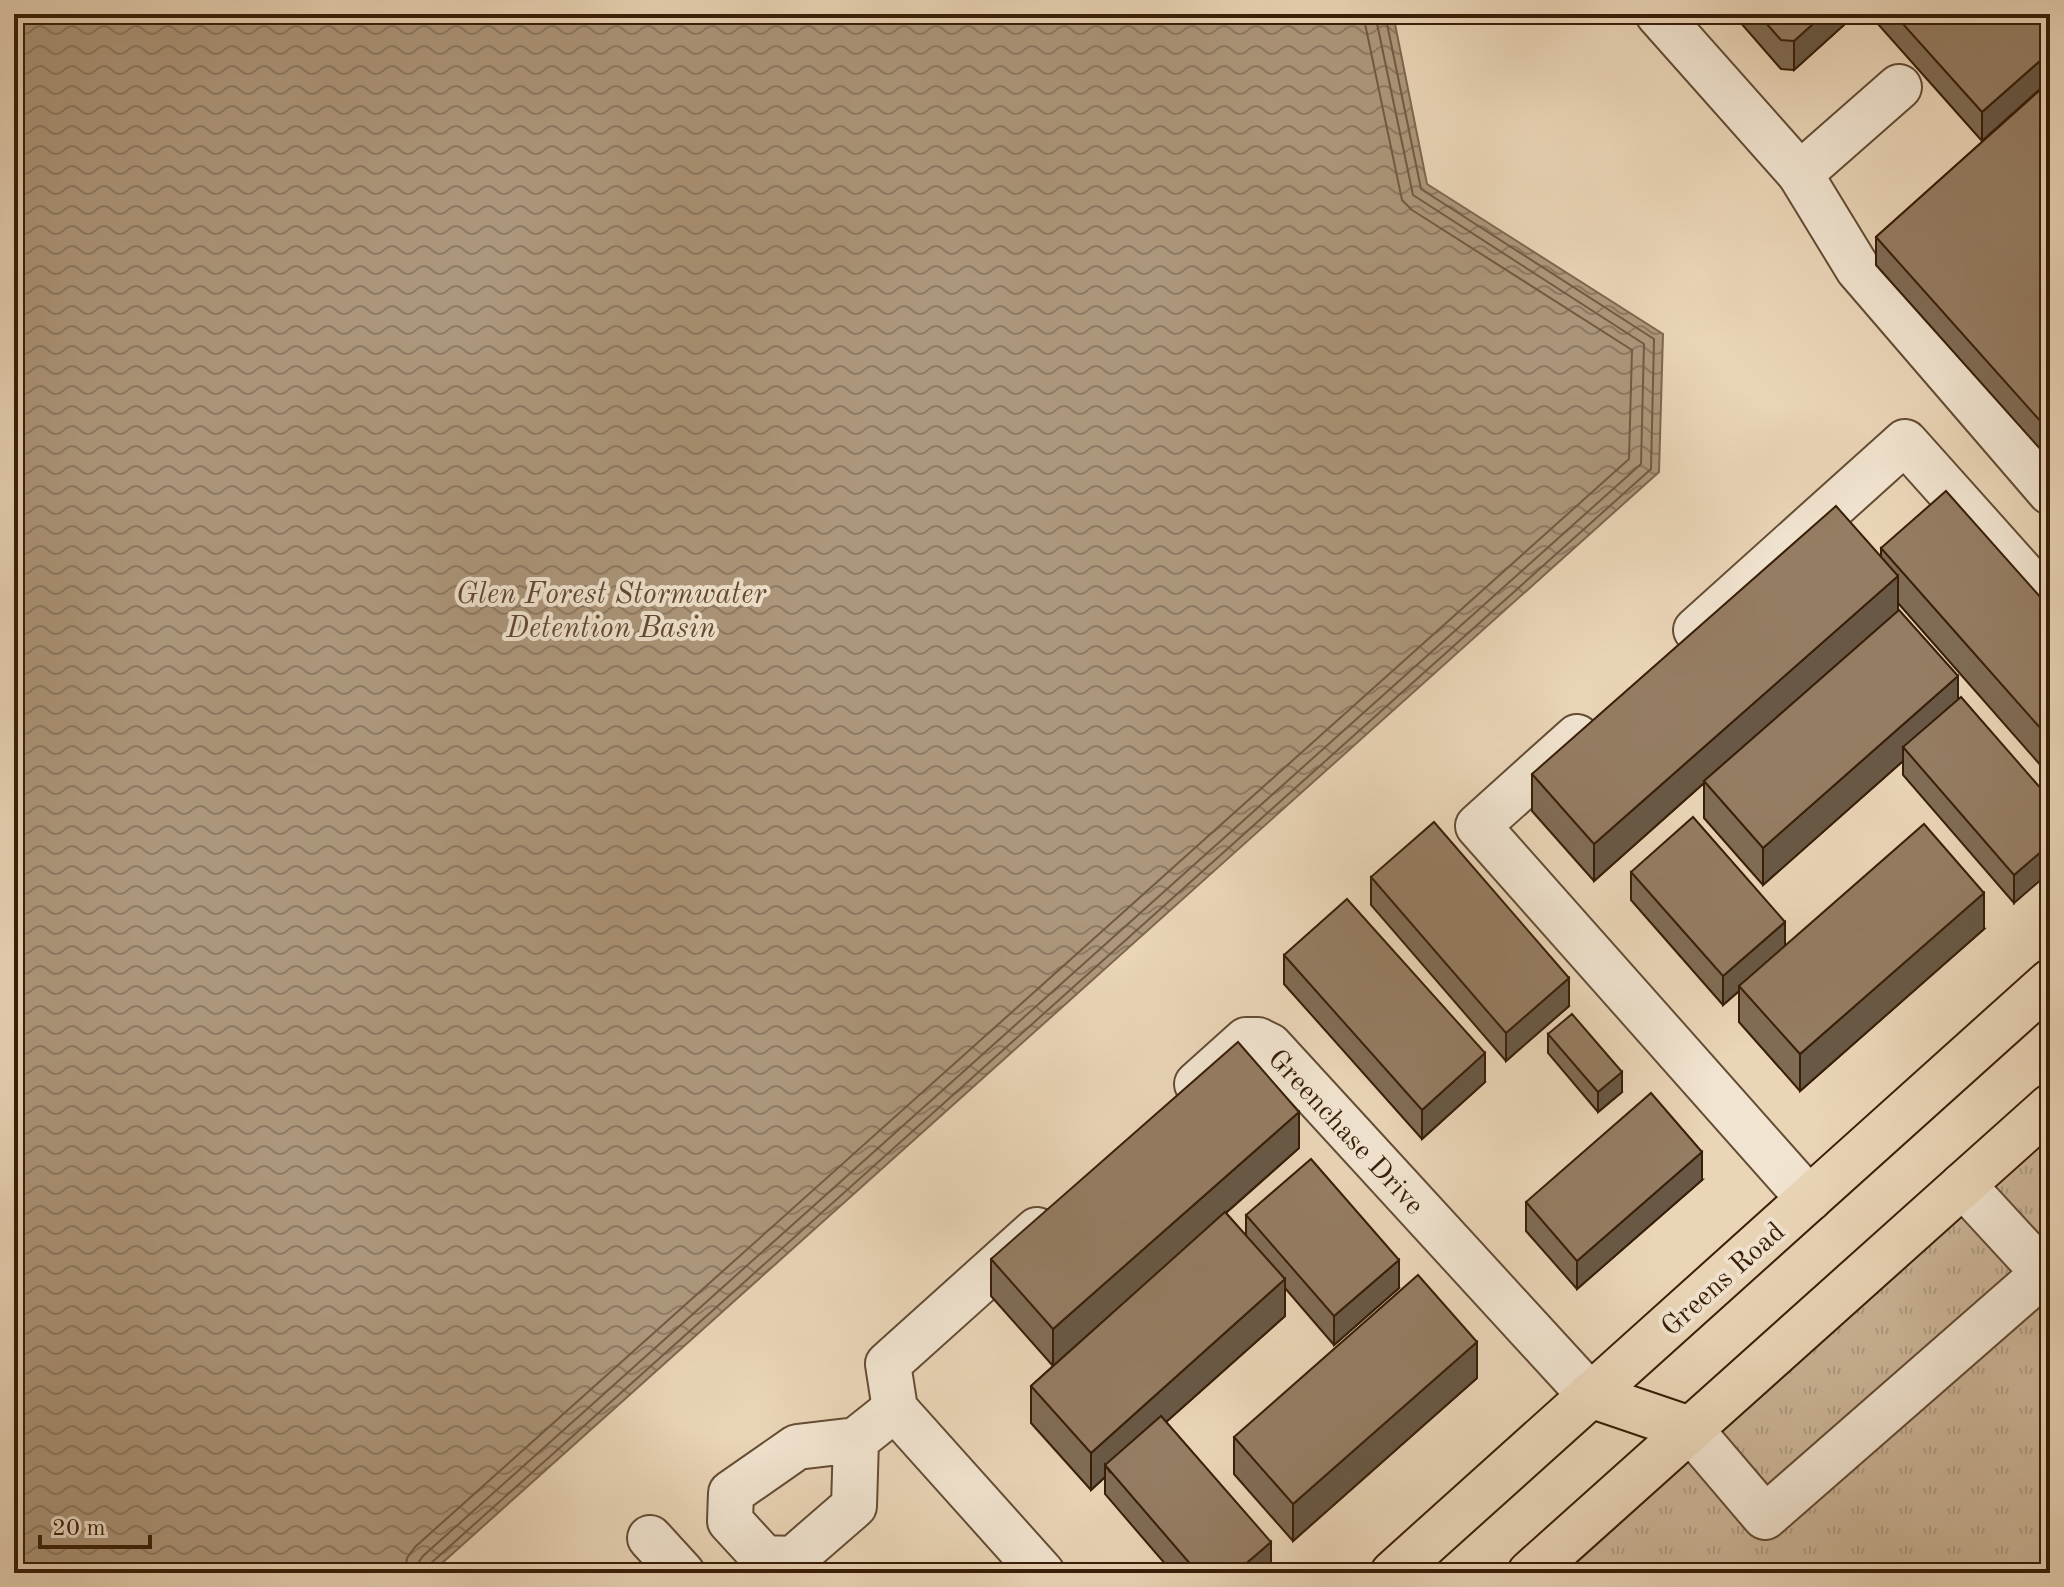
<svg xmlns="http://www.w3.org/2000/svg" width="2064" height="1587" viewBox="0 0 2064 1587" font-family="'Old Standard TT',serif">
  <defs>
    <pattern id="grass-tufts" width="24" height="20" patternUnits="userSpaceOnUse" patternTransform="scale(2)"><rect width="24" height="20" fill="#ccb699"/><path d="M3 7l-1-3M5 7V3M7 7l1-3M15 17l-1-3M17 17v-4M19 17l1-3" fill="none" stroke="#b09c82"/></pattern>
    <pattern id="water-waves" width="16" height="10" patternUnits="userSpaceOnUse" patternTransform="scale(2)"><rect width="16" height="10" fill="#ad977c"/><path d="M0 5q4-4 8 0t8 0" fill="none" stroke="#8e7b64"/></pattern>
  </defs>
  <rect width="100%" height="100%" fill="#ead5b7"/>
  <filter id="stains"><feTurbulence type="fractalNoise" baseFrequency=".0025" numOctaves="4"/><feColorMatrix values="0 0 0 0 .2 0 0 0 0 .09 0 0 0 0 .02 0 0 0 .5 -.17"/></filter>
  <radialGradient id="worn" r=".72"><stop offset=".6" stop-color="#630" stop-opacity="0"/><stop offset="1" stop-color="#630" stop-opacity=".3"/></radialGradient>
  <path fill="url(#grass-tufts)" stroke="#826a50" stroke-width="2" d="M2050 1136V1573H1565Z"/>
  <path fill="url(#water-waves)" stroke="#7e674e" stroke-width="2" d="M14 14H1393L1427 184 1663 334 1659 472 431 1573H14Z"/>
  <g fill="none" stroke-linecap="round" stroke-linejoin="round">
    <g stroke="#725a42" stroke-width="2">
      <path d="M405 1573 407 1558 415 1547 1629 459 1632 350 1412 210 1402 200 1363 14"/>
      <path d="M417 1573 418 1563 423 1556 1641 464 1644 344 1413 195 1375 14"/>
      <path d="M427 1573 430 1564 1651 469 1654 339 1421 189 1385 14"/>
    </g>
    <defs>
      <g id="minor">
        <path d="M1658 14 1800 174 1899 87"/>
        <path d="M1800 174 1858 269 2050 492"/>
        <path d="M1696 630 1905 442 2050 604"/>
        <path d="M1577 737 1478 826 1809 1199"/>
        <path d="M1197 1084 1246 1040H1258L1270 1046 1590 1395"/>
        <path d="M1037 1230 888 1364 895 1409 1042 1573"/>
        <path d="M1690 1429 1765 1517 2044 1273 1963 1185"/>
        <path d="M856 1440 854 1506 793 1559 764 1558 730 1521 731 1493 797 1447 856 1440 895 1409"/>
        <path d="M650 1538 682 1573"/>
      </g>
      <g id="major">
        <path d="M1590 1395 1690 1429"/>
        <path d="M1393 1573 2050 982"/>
        <path d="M1530 1573 2050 1107"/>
      </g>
    </defs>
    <use href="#minor" stroke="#644c34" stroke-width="48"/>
    <use href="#major" stroke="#381e08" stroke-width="48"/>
    <use href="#minor" stroke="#f1e4d0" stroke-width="44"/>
    <use href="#major" stroke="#ead5b7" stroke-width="44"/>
  </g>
  <g fill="#806c55" stroke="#381e08" stroke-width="2">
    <path d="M1733 14H1856L1794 70 1781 69Z"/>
    <path d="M1869 14H2050L1982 141Z"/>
    <path d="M2050 81V460L1876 265V237Z"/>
    <path d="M1881 548 2050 608V776L1898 603V611L1958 700 2050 799 2014 903 1903 775V761L1763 885 1704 818V783L1594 881 1532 811V774L1881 558Z"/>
    <path d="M1631 872 1785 946 1984 929 1800 1091 1739 1022V991L1723 1005 1631 900Z"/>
    <path d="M1371 877 1569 1006 1506 1061 1371 905Z"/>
    <path d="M1284 955 1485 1082 1422 1139 1284 984Z"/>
    <path d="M1548 1034 1622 1092 1598 1112 1548 1053Z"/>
    <path d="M1299 1148 1226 1213 1246 1236V1215L1399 1288 1334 1345 1285 1288V1316L1166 1422 1271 1571 1268 1573H1173L1105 1494V1477L1091 1490 1031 1423V1386L1053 1366 991 1296V1259Z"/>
    <path d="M1702 1180 1577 1289 1526 1231V1202Z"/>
    <path d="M1477 1378 1293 1541 1234 1474V1437Z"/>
  </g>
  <g fill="#685845" stroke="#381e08" stroke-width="2">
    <path d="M1824 14H1856L1794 70V41Z"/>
    <path d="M2050 52V80L1982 141V112Z"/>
    <path d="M1898 576V613L1704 781V783L1594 881V844Z"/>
    <path d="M1958 676V713L1903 747V761L1763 885V848Z"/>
    <path d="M2050 844V872L2014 903V875Z"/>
    <path d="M1984 893V929L1800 1091V1054Z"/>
    <path d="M1785 922V951L1739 986V991L1723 1005V976Z"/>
    <path d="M1569 978V1006L1506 1061V1033Z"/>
    <path d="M1485 1053V1082L1422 1139V1110Z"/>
    <path d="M1622 1072V1092L1598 1112V1092Z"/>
    <path d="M1299 1112V1148L1053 1366V1329Z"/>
    <path d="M1702 1152V1180L1577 1289V1261Z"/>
    <path d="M1399 1260V1288L1334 1345V1316Z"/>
    <path d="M1285 1279V1316L1110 1472 1105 1465V1477L1091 1490V1453Z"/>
    <path d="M1477 1342V1378L1293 1541V1504Z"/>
    <path d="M1271 1542V1571L1268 1573H1235Z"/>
  </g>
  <g fill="#957d63" stroke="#381e08" stroke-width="2">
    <path d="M1758 14H1824L1794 41 1781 40Z"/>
    <path d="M1894 14H2050V52L1982 112Z"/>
    <path d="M2050 81V432L1876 237Z"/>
    <path d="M1946 491 2050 608V739L1881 548Z"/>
    <path d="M1836 506 1898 576 1594 844 1532 774Z"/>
    <path d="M1899 610 1958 676 1763 848 1704 781Z"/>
    <path d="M1961 697 2050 799V844L2014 875 1903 747Z"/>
    <path d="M1693 817 1785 922 1723 976 1631 872Z"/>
    <path d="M1434 822 1569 978 1506 1033 1371 877Z"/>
    <path d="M1924 824 1984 893 1800 1054 1739 986Z"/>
    <path d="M1347 899 1485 1053 1422 1110 1284 955Z"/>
    <path d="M1572 1014 1622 1072 1598 1092 1548 1034Z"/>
    <path d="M1238 1042 1299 1112 1053 1329 991 1259Z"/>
    <path d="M1651 1093 1702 1152 1577 1261 1526 1202Z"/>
    <path d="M1311 1159 1399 1260 1334 1316 1246 1215Z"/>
    <path d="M1225 1212 1285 1279 1091 1453 1031 1386Z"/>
    <path d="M1418 1275 1477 1342 1293 1504 1234 1437Z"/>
    <path d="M1161 1416 1271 1542 1235 1573H1198L1105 1465Z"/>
  </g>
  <g text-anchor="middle" stroke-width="8" stroke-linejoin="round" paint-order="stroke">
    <g font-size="28" fill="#381e08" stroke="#f1e4d0">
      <text transform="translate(1347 1131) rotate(47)" y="10">Greenchase Drive</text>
      <text transform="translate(1722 1278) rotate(-42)" y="10">Greens Road</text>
    </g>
    <g font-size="30" font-style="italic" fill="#614831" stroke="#f1e4d0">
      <text x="611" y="603">Glen Forest Stormwater<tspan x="611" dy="34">Detention Basin</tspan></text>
    </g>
  </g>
  <rect width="2064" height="1587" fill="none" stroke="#ead5b7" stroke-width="48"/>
  <rect x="16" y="16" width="2032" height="1555" fill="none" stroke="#381e08" stroke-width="4"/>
  <rect x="24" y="24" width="2016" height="1539" fill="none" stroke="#381e08" stroke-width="2"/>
  <path d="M40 1535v12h110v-12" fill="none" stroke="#381e08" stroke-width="4"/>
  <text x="52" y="1535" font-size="24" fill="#381e08" stroke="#f1e4d0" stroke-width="6" paint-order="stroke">20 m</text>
  <rect width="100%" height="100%" filter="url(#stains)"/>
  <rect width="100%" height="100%" fill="url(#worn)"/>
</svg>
